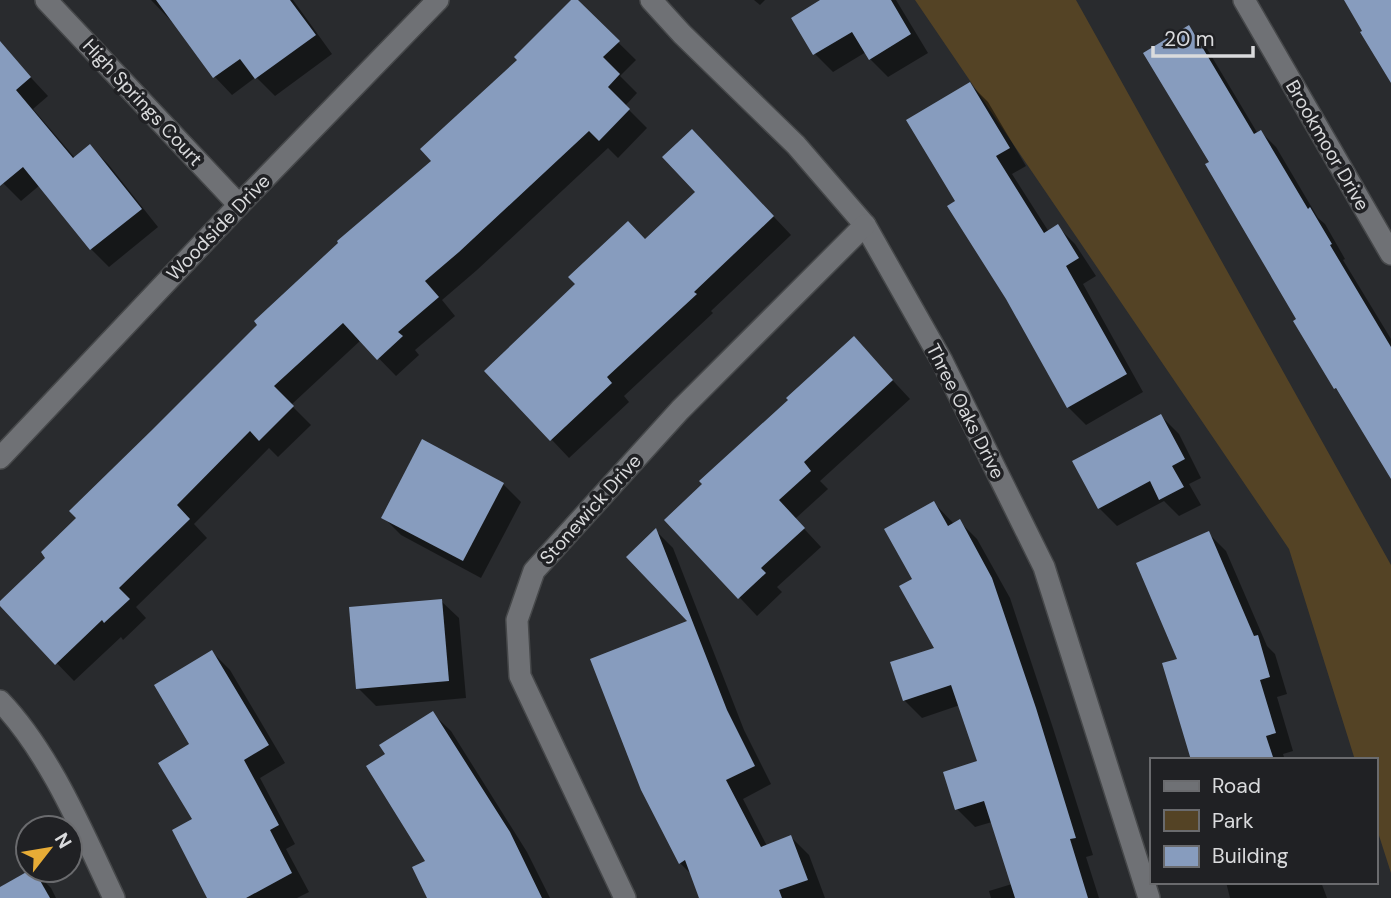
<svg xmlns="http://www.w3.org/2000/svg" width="1391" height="898" viewBox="0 0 1391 898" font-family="'DM Sans',sans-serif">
  <rect width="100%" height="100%" fill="#292b2e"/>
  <path fill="#544325" d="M915 0H1076L1391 565V873L1375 823V760H1355L1289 549Z"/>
  <g fill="#0007">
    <path d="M151 0H293L332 54 275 96 256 77 232 95 215 77 178 28Z"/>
    <path d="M573 0H575L636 60 620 76 637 93 625 106 647 128 618 158 608 148 477 270 442 300 455 316 415 350 419 355 396 376 361 340 291 405 311 425 278 457 269 448 194 524 207 538 136 607 146 618 123 640 121 637 74 681 0 604 48 558 433 161Z"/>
    <path d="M754 0H765L760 5Z"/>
    <path d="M823 0H896L928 53 888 77 870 59 866 52 833 72 815 54Z"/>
    <path d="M1189 27 1203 42 1258 134 1261 132 1276 147 1318 218 1325 224 1345 259 1343 260 1391 339V471L1343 396 1335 388 1211 162Z"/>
    <path d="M0 49 8 53 48 96 33 109 75 158 90 146 108 164 158 227 109 267 91 249 40 185 21 201 0 180Z"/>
    <path d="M970 84 988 102 1026 166 1012 174 1049 232 1057 226 1075 244 1096 276 1083 284 1143 392 1086 425 1068 407 957 202Z"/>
    <path d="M710 149 791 235 711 311 713 313 624 396 629 402 569 458 487 371 646 241 697 192Z"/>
    <path d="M871 357 910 399 820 481 828 489 795 519 821 547 777 587 782 592 757 616 667 520Z"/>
    <path d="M1161 416 1179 434 1201 478 1189 484 1201 505 1179 516 1164 501 1117 526 1099 508Z"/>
    <path d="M503 484 521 502 481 578 401 535 383 517Z"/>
    <path d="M934 503 954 524 959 521 977 539 1010 598 1053 728 1093 855 1086 857 1099 898H991L989 891 1012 884 992 822 975 827 957 809 945 773 979 763 960 705 922 718 904 700 936 649 914 579Z"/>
    <path d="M656 531 673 548 744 730 771 784 743 799 767 846 791 837 809 855 825 898H701L692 875 680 863 690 622Z"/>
    <path d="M1208 533 1226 551 1267 646 1275 654 1287 694 1277 697 1293 751 1283 754 1285 760H1192L1179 660Z"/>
    <path d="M441 601 459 618 466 698 376 706 358 688Z"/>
    <path d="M212 652 230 670 285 763 260 778 295 844 286 849 309 892 297 898H209L194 820 192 744Z"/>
    <path d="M433 714 451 731 527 852 550 898H429L428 861 387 755Z"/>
    <path d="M33 870 51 888 56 898H0V889Z"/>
    <path d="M1226 882H1321L1327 898H1230Z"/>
  </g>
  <g fill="#879cbe">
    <path d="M156 0H290L316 35 255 79 240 59 213 78Z"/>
    <path d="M571 0H578L620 41 603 57 620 74 608 87 630 109 599 141 589 131 459 252 425 281 439 297 398 332 403 336 377 360 343 323 274 386 294 406 259 441 250 431 177 505 190 519 119 588 130 599 104 623 102 620 55 665 0 606V601L45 558 41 552 76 518 69 511 152 430 257 325 254 321 338 243 337 241 431 161 420 149 517 60 514 57Z"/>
    <path d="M820 0H891L911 34 869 60 852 32 813 55 791 18Z"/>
    <path d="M1344 0H1391V83L1360 32 1362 31Z"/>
    <path d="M1189 25 1254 134 1261 130 1308 209 1310 207 1332 244 1330 245 1391 347V479L1336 388 1334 389 1293 321 1296 319 1205 164 1209 162 1143 53Z"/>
    <path d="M0 41 31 77 16 90 73 158 90 144 142 209 90 250 23 167 0 186Z"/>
    <path d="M970 82 1010 148 996 156 1044 233 1058 224 1079 258 1066 266 1127 374 1067 408 1006 299 947 206 955 201 906 120Z"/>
    <path d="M692 129 774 216 694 292 697 294 607 377 612 383 550 441 484 371 575 284 568 277 628 221 645 239 695 192 662 157Z"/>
    <path d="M854 336 893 380 804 462 811 471 779 500 805 528 761 568 766 573 738 599 664 520 702 484 699 481 788 400 786 398Z"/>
    <path d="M1161 414 1185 459 1172 466 1184 487 1159 500 1150 481 1098 509 1072 461Z"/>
    <path d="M422 439 504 483 463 561 381 518Z"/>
    <path d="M934 501 948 526 960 519 992 578 1036 708 1076 838 1070 839 1088 898H1015L984 801 955 810 943 772 977 761 951 685 903 701 890 662 934 648 899 586 912 579 884 529Z"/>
    <path d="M656 528 727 710 755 766 726 780 761 847 791 835 808 880 779 890 782 898H699L685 860 679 864 641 790 590 659 687 621 626 557Z"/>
    <path d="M1209 531 1254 636 1258 635 1270 677 1260 680 1276 733 1266 736 1274 760H1191L1162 663 1177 659 1136 563Z"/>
    <path d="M442 599 449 681 356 689 349 607Z"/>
    <path d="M212 650 269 745 244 760 279 825 270 830 292 873 246 898H207L172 830 192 819 158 763 189 744 154 685Z"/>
    <path d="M433 711 510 832 542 898H427L412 867 425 861 366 766 385 754 379 745Z"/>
    <path d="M30 870H34L50 898H0V887Z"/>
  </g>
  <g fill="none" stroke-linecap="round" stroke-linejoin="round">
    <defs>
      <g id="minor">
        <path d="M46 0 239 205"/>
        <path d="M651 0 682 34 796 145 865 225 942 361 1044 567 1149 898"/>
        <path d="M1244 0 1391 254"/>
        <path d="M0 458 239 205 438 0"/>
        <path d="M0 701C50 753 83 833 114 898"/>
        <path d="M625 898 520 676 517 620 534 571 680 410 865 225"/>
      </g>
    </defs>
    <use href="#minor" stroke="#46484a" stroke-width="24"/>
    <use href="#minor" stroke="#6f7175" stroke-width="21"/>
  </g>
  <g text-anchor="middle" stroke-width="7" stroke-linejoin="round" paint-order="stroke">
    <g font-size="19" fill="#dadbdd" stroke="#202124">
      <text transform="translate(143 102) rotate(47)" y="7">High Springs Court</text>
      <text transform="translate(1328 145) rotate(60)" y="7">Brookmoor Drive</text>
      <text transform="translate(218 227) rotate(-46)" y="7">Woodside Drive</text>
      <text transform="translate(966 411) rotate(63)" y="7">Three Oaks Drive</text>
      <text transform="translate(590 509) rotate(-48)" y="7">Stonewick Drive</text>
    </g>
  </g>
  <rect x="1150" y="758" width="228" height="126" fill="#202124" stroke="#6a6b6e" stroke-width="2"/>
  <rect x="1164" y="781" width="35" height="10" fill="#6f7175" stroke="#6a6b6e" stroke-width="2"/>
  <text x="1212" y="793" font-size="21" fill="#dadbdd">Road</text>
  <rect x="1164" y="810" width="35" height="21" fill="#544325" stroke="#6a6b6e" stroke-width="2"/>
  <text x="1212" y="828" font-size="21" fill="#dadbdd">Park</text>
  <rect x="1164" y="846" width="35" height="21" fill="#879cbe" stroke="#6a6b6e" stroke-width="2"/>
  <text x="1212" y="863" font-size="21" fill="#dadbdd">Building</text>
  <g transform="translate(49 849) rotate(59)"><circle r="33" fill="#202124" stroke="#6a6b6e" stroke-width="2"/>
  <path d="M0-5L12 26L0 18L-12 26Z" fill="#e7ac36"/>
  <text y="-10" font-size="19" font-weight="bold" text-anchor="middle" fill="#dadbdd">N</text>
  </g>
  <path d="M1153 46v10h100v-10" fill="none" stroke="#dadbdd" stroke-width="3.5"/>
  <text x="1164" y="46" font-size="21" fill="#dadbdd" stroke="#202124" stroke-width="5" paint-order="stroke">20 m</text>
</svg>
